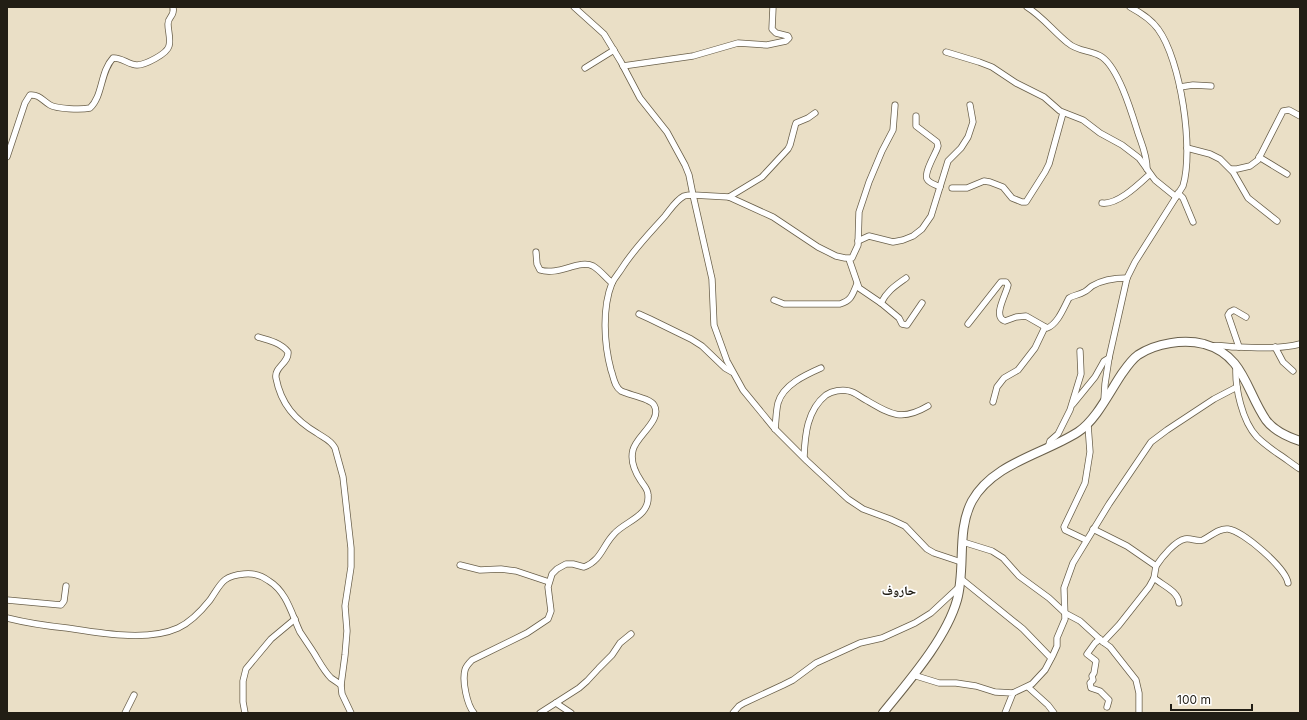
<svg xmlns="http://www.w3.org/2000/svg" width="1307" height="720" viewBox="0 0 1307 720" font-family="Inter,'Noto Naskh Arabic',sans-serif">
  <rect width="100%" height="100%" fill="#eadfc6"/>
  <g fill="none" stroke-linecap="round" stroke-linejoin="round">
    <defs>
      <g id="street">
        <path d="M574 7 604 34 621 62 640 98 667 132 685 165 689 175 693 195 729 197 773 217 818 247 836 256 845 258H852L858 245 859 212 869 182 882 151 893 130 895 105"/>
        <path d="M1027 7C1043 17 1054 32 1068 43 1078 52 1092 50 1102 57 1119 69 1132 114 1138 133 1142 145 1147 155 1147 169"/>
        <path d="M946 52 979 62 992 67 1016 83 1044 97 1060 111 1083 120 1100 133 1122 145 1139 158 1155 180 1176 197"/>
        <path d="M623 66 693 56 738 43 767 45 786 41 789 38 788 36 776 33 772 29 773 7"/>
        <path d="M585 68 614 50"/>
        <path d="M1180 87 1193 85 1211 86"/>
        <path d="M916 116V126L937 142 938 146 937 149C934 156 924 173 927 179 929 183 936 185 940 187"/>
        <path d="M1187 148 1210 154 1220 159 1233 172 1248 198 1277 221"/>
        <path d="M7 157 25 103 30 95C39 94 43 101 50 105 57 109 81 110 90 108 103 96 100 72 113 58 121 57 129 65 137 65 145 65 167 54 169 46 171 39 168 31 168 24 168 16 175 17 173 7"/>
        <path d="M1259 157 1287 174"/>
        <path d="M1231 169H1237L1250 166 1258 160 1283 111 1289 110 1300 116"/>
        <path d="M952 188H967L984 181 990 182 1003 187 1012 198 1022 202H1026L1045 172 1049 164 1063 113"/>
        <path d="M1178 193 1183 198 1193 222"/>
        <path d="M729 197 762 177 788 149 790 145 795 126 796 123 808 118 815 113"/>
        <path d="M1102 203C1118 205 1139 184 1150 174"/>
        <path d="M858 241 869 236 893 242 903 240 913 236 922 229 931 216 948 161 961 148 968 137 973 122 970 105"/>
        <path d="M536 252 537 264 540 270C559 276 579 259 593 266 600 270 606 278 612 283"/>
        <path d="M849 259 859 288 881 303 899 318 902 324 907 325 922 303"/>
        <path d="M774 300 784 304H840C852 300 852 295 857 284"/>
        <path d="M881 303C887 291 895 286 906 278"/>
        <path d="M639 314 650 319 691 339 702 346 725 368 732 372"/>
        <path d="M968 324 1001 282H1006L1008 285C1006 295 992 317 1005 321L1016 317 1026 316 1047 328C1058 324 1064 307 1069 298 1074 295 1079 295 1084 292 1087 291 1089 288 1092 286 1102 280 1116 278 1127 278"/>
        <path d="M258 337C269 340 281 343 288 352 289 363 274 367 276 378 281 404 295 420 317 433 324 438 331 440 335 448L343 477 351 548V567L345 606 347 631 345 655 341 685"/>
        <path d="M1211 346C1219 344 1228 347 1236 347 1257 348 1280 349 1300 344"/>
        <path d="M1239 347 1228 315 1230 312 1234 310 1246 317"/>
        <path d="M1275 347 1283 362 1293 371"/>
        <path d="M1236 367C1235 388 1242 421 1257 437 1263 443 1270 448 1277 453 1285 458 1292 464 1300 469"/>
        <path d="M1104 400 1105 384 1109 358 1127 278 1135 262 1183 186C1194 150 1181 60 1158 29 1151 19 1141 13 1130 7"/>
        <path d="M993 402 997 387 1004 378 1018 370 1035 348 1045 327"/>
        <path d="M1073 404 1095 377 1104 361 1109 358"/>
        <path d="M775 429C776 421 776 411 778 403 783 385 805 375 821 368"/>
        <path d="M1048 448 1050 441 1058 434 1070 410 1081 374 1080 351"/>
        <path d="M804 457C805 435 807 410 826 395 832 391 842 389 849 391 855 392 860 397 866 400 890 414 901 422 928 406"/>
        <path d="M1093 529 1127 546 1156 566C1162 557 1175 541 1185 539 1192 538 1197 542 1203 540 1211 536 1219 528 1228 529 1243 531 1286 568 1288 583"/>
        <path d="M1086 540 1065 530 1064 527 1085 483 1090 452 1088 425"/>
        <path d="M963 542 992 551 1003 558 1019 576 1049 598 1065 613 1080 621 1103 642"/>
        <path d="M460 565 480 570 501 569 516 571 549 582"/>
        <path d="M960 578 1023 629 1051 658"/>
        <path d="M1154 578C1162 585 1178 591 1179 603"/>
        <path d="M7 600 61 605 64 601 66 586"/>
        <path d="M7 618C27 623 47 626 67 628 100 633 147 642 178 628 191 622 202 610 210 600 221 584 222 576 244 574 253 573 261 575 269 581 287 592 292 615 300 632 304 638 308 644 312 650 318 659 323 670 331 678 334 680 337 682 341 685L342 694 351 713"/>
        <path d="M1100 639 1095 643 1087 654 1096 661 1094 673 1092 676 1093 680 1090 683 1091 688 1100 691 1109 700 1107 707"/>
        <path d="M913 675 939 683H956L976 686 995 692 1013 693 1005 713"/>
        <path d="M1028 687 1048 705 1054 713"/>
        <path d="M1013 693 1032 684 1045 670 1053 655 1057 646V638L1065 619 1064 588 1073 563 1109 504 1151 442 1167 430 1214 399 1237 387"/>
        <path d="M556 703 571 713"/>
        <path d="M125 713 134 695"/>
        <path d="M245 713 243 702V681L246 669 271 639 295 619"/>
        <path d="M474 713C467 705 462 681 465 670 466 666 469 663 472 660L527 633 548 619 551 611 548 587 552 574 557 569 566 564H573L584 567C601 561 603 545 614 534 625 521 650 517 648 495 648 489 644 486 641 481 635 472 630 461 633 450 636 436 663 420 654 405 650 398 629 395 621 391 614 386 614 378 611 370 604 344 602 308 612 283 615 277 619 273 622 268 634 249 650 233 665 216 670 210 676 200 684 196 687 195 689 195 693 195L712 279 714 325 727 361 743 390 775 429 807 461 848 499 863 509 890 519 905 526 927 549 934 553 961 562"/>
        <path d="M540 713 579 688 587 681 599 668 612 655 620 643 631 634"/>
        <path d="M733 713 739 706 744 703 783 685 793 680 816 663 860 643 882 638 915 623 931 613 959 587"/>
        <path d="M1139 713V693L1136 680 1110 647 1103 642 1119 625 1149 587 1154 578 1156 566"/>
      </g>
      <path id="secondary" d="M883 713C908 682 946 639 957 600 966 568 956 531 972 501 993 463 1044 454 1078 432 1096 420 1109 393 1121 375 1126 368 1131 360 1138 355 1156 343 1184 339 1204 344 1244 355 1246 391 1266 420 1274 431 1288 437 1300 441"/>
    </defs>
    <use href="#street" stroke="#6a604b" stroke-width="7"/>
    <use href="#secondary" stroke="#6a604b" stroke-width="10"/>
    <use href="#street" stroke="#fff" stroke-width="5.5"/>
    <use href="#secondary" stroke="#fff" stroke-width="8"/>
  </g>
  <g text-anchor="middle" stroke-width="3.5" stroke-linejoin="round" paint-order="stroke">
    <g font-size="13" font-weight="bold" fill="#221e15" stroke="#fff">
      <text x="899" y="595">حاروف</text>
    </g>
  </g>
  <rect width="1307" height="720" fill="none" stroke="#221e15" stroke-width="16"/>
  <path d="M1171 704v6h81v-6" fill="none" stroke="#221e15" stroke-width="2"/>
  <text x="1177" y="704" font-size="12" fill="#221e15" stroke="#ffffff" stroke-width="3" paint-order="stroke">100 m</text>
</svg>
